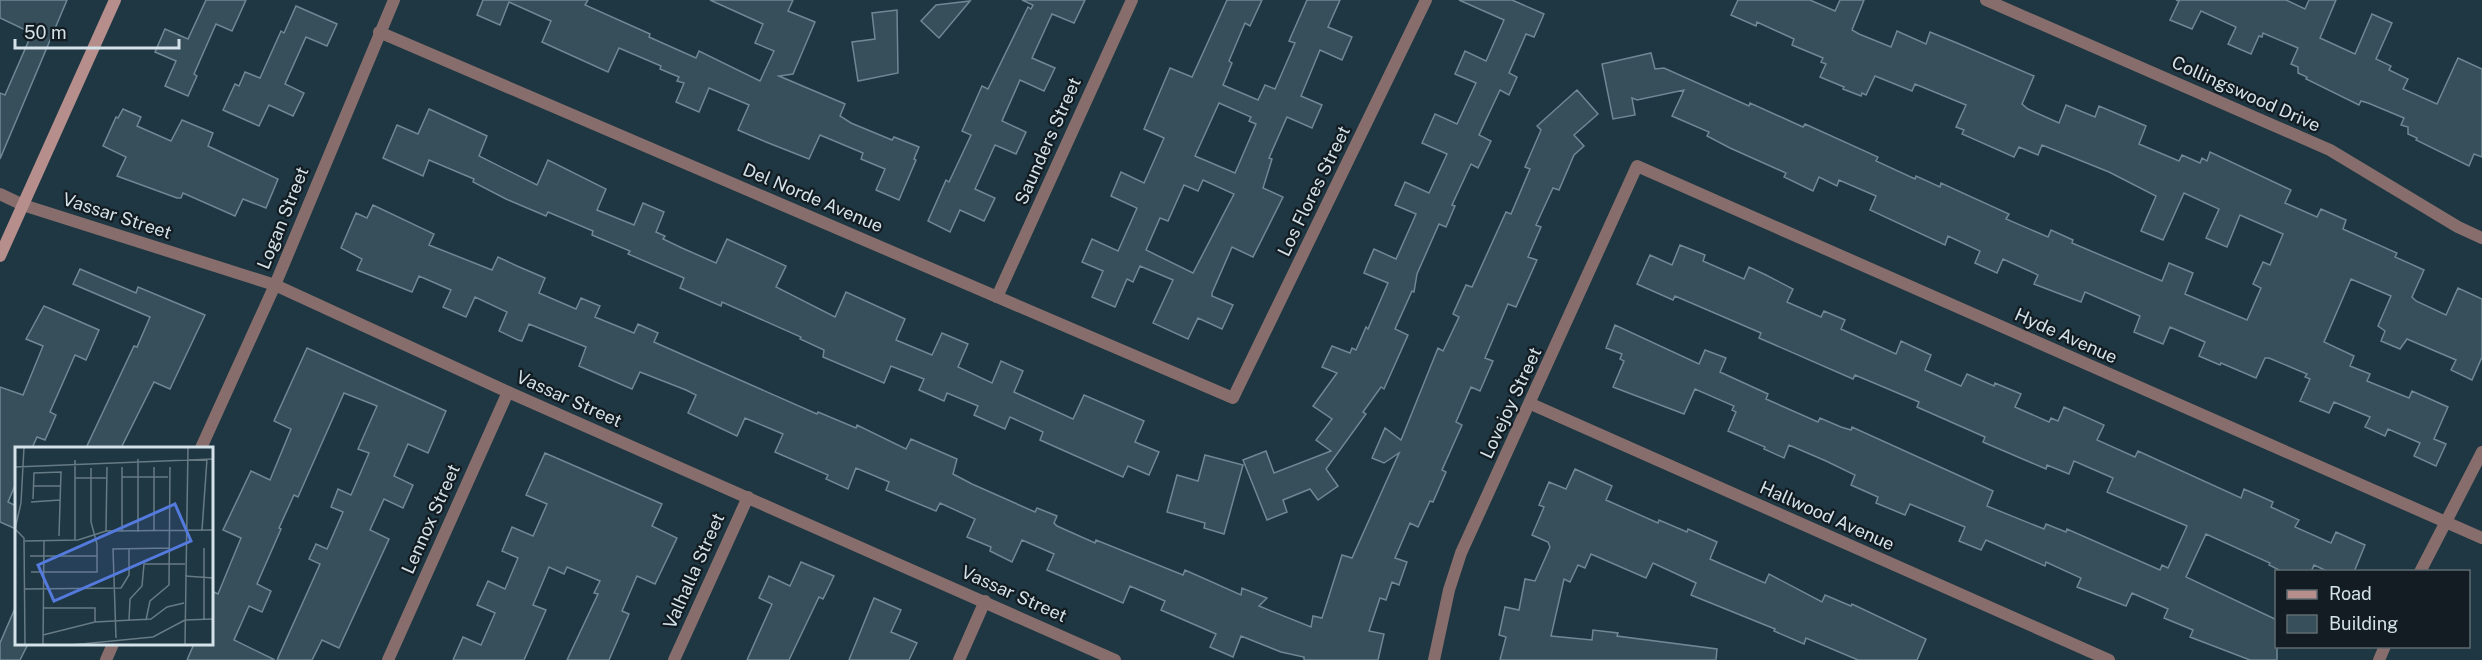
<svg xmlns="http://www.w3.org/2000/svg" width="2482" height="660" viewBox="0 0 2482 660" font-family="'Public Sans',sans-serif">
  <rect width="100%" height="100%" fill="#1f3742"/>
  <g fill="#374f5b" stroke="#6e8895" stroke-width="1.5" fill-rule="evenodd">
    <path d="M0 0H67L0 159V93L5 95 32 33 0 18Z"/>
    <path d="M206 0H246L232 31 216 24 194 74 197 76 188 96 165 86 176 61 155 52 165 29 188 39Z"/>
    <path d="M483 0H588L585 5 650 34 649 37 696 58 699 51 760 81 774 51 755 43 763 24 710 0H793L788 11 815 22 793 74 779 76 845 104 840 116 851 123 892 140 894 137 919 147 914 159 916 160 899 200 876 190 885 169 861 159 863 153 820 135 809 159 766 142 738 130 749 105 709 88 699 112 676 102 684 83 677 81 679 77 660 69 661 66 619 48 608 72 542 42 551 21 509 2 500 25 477 15Z"/>
    <path d="M1022 0H1085L1074 23 1052 14 1032 58 1055 68 1044 91 1020 80 1002 121 1026 132 1016 154 995 145 975 189 995 198 984 221 960 210 950 232 928 221 946 180 949 182 971 135 962 131 982 86 988 89 1028 7 1031 9 1033 5Z"/>
    <path d="M1227 0H1262L1250 26 1245 23 1229 61 1232 63 1223 85 1258 100 1265 85 1275 89 1295 43 1289 41 1307 0H1340L1328 27 1352 37 1342 60 1320 50 1301 96 1322 105 1312 128 1287 117 1269 158 1272 159 1263 188 1283 197 1253 257 1232 247 1212 293V296L1233 305 1222 329 1198 318 1188 339 1153 323 1173 280 1140 266 1133 282 1127 279 1115 307 1092 297 1103 271 1082 262 1092 239 1118 251 1137 208 1111 196 1121 172 1144 183 1164 138 1144 129 1170 68 1192 77ZM1219 103 1251 117 1249 121 1256 124 1235 173 1195 156ZM1203 180 1234 194 1193 273 1146 250 1160 218 1168 221 1184 185 1198 191Z"/>
    <path d="M1459 0H1512L1544 14 1534 37 1526 34 1509 73 1517 77 1509 95 1500 90 1479 135 1491 141 1478 168 1471 164 1452 205 1455 206 1446 227 1439 224 1417 274 1414 292 1412 291 1395 329 1408 335 1384 389 1381 387 1363 412 1366 414 1326 469 1338 486 1318 500 1310 489 1283 500 1287 512 1267 520 1243 460 1266 451 1274 473 1331 451 1316 440 1332 419 1313 406 1337 373 1322 367 1332 346 1350 353 1352 348 1356 350 1366 327 1368 329 1388 283 1364 273 1367 265 1374 249 1396 259 1416 214 1395 205 1405 182 1429 193 1447 154 1422 143 1435 114 1457 124 1476 83 1455 74 1465 51 1486 61 1504 20Z"/>
    <path d="M1738 0H1810L1835 11 1840 0H1864L1852 30 1859 34 1891 47 1897 31 1926 44 1930 32 1957 43 2034 76 2022 104 2028 109 2059 123 2066 105 2095 117 2099 106 2146 126 2139 144 2179 161 2182 155 2200 163 2202 158 2207 161 2210 152 2291 190 2285 203 2317 217 2321 209 2346 220 2343 229 2397 253 2395 257 2424 270 2412 297 2416 301 2446 315 2458 288 2482 299V357L2472 380 2451 370 2456 360 2407 339 2400 349 2381 341 2385 331 2378 326 2391 296 2351 279 2324 342 2354 356 2350 366 2370 374 2367 381 2409 398 2412 391 2448 407 2434 439 2446 444 2436 466 2414 456 2420 443 2388 429 2385 436 2365 427 2370 417 2334 402 2329 413 2300 401 2310 379 2305 377 2307 374 2269 358H2265L2256 378 2221 363 2220 365 2199 356 2205 342 2170 327 2163 344 2134 332 2140 316 2085 292 2081 302 2034 284 2038 275 2003 259 1997 273 1975 263 1980 251 1948 236 1945 245 1870 210 1876 196 1839 180 1837 186 1819 177 1813 191 1784 177 1786 173 1730 148 1707 136 1709 132 1672 116 1684 90 1637 100 1632 98 1635 115 1613 119 1602 64 1651 53 1655 69 1664 68 1749 106 1750 103 1803 127 1805 124 1878 157 1876 161 1915 179 1916 176 1940 187 1941 183 2009 214 2006 219 2048 237 2051 230 2073 240 2072 243 2162 281 2169 263 2193 273 2185 294 2247 320 2261 288 2253 284 2263 262 2270 265 2283 234 2240 215 2227 247 2206 238 2219 209 2184 193 2163 240 2141 231 2156 196 2109 172 2042 145 2038 155 2019 147 2014 157 1962 134 1964 130 1956 127 1966 105 1915 84 1912 91 1875 76 1866 95 1862 93 1861 96 1843 89 1844 87 1820 77 1826 64 1821 62 1823 58 1792 45 1794 39 1757 22 1756 26 1731 15Z"/>
    <path d="M2176 0H2286L2305 9 2309 0H2336L2320 38 2355 54 2372 14 2392 23 2376 59 2391 66 2389 70 2408 79 2403 89 2437 104 2458 58 2482 69V157L2474 154 2469 166 2416 140 2417 138 2408 134V127L2401 125 2404 118 2368 103 2361 101 2359 105 2306 79 2307 77 2298 73V67L2291 64 2298 48 2263 33 2262 37 2259 36 2251 54 2228 44 2236 27 2201 11 2192 29 2170 20 2179 1Z"/>
    <path d="M970 1 939 38 921 21 936 5Z"/>
    <path d="M296 6 337 24 327 46 306 37 285 84 304 93 293 116 269 105 259 126 223 110 235 84 239 86 245 72 260 78 281 31 284 33Z"/>
    <path d="M897 10 898 73 858 81 852 42 875 39 872 13Z"/>
    <path d="M1577 90 1598 114 1574 135 1584 146 1574 155 1559 190 1553 188 1536 225 1541 227 1528 257 1537 260 1516 307 1508 304 1485 358 1493 361 1480 391 1471 387 1456 422 1462 425 1442 470 1446 472 1433 502 1430 501 1418 527 1410 523 1395 558 1407 562 1399 585 1392 582 1386 600 1380 598 1369 631 1384 634 1378 660H1304V657L1281 652 1241 636 1233 657 1210 647 1216 634 1161 610 1165 601 1130 586 1123 603 1047 570 1054 554 1022 540 1012 562 990 551 991 547 967 537 975 519 940 503 936 511 907 499 886 490 889 482 856 468 848 489 826 479 828 475 775 452 783 434 745 418 737 436 688 413 696 395 686 390 640 372 632 389 579 366 586 347 529 324 522 341 518 340 499 331 507 312 475 297 466 317 443 307 451 290 419 276 412 292 357 270 362 259 341 248 356 213 367 218 373 205 434 234 429 245 492 270 498 257 517 266 545 278 539 293 576 309 581 298 600 306 595 317 634 333 638 324 658 333 654 342 817 414 818 412 856 428 857 425 906 449 911 439 957 459 953 474 972 484 1035 512 1037 508 1057 516 1054 523 1057 526 1095 543 1096 540 1183 575 1185 570 1241 595 1242 588 1267 598 1259 606 1311 627 1313 616 1322 618 1342 555 1352 558 1399 453 1384 463 1372 458 1385 428 1401 440 1438 348 1443 351 1459 317 1453 314 1466 285 1472 287 1506 212 1511 214 1530 169 1525 167 1541 130 1537 126Z"/>
    <path d="M123 109 141 117 137 126 171 141 182 120 213 133 208 146 278 179 266 208 243 199 235 216 183 193 181 198H177L117 176 126 157 103 146 116 117 118 118Z"/>
    <path d="M429 109 487 136 479 156 537 185 548 160 606 189 597 210 634 225 643 203 664 212 656 232 665 236 663 239 682 248 716 263 727 239 786 266 776 287 835 317 846 292 905 319 896 340 932 355 942 333 968 344 958 367 992 383 1001 361 1023 371 1014 392 1073 419 1084 395 1144 421 1135 442 1159 452 1149 475 1128 466 1123 477 1040 440 1043 432 1010 417 1005 429 974 415 978 406 947 393 944 401 919 390 924 379 891 366 884 383 823 357 824 350 800 339 801 337 722 302 721 306 680 288 684 278 628 254 630 251 592 235 593 231 548 212 546 216 506 199 473 182 474 179 429 160 423 176 383 158 397 125 418 134Z"/>
    <path d="M1680 245 1705 255 1703 261 1744 279 1749 267 1766 275 1793 289 1787 302 1821 317 1824 311 1845 320 1841 329 1896 354 1901 341 1931 355 1925 370 1961 386 1967 374 1994 386 1995 383 2021 394 2015 407 2049 422 2051 418 2058 421 2064 407 2104 425 2097 440 2135 457 2138 451 2241 498 2244 489 2273 502 2271 507 2299 520 2295 527 2331 543 2336 532 2365 545 2354 572H2329L2314 565 2311 572H2283L2269 565 2270 563 2206 534 2186 577 2277 620V660H2250L2190 637 2193 630 2164 618 2168 609 2132 593 2126 606 2077 587 2081 578 2046 562 2045 566 1986 540 1981 550 1959 541 1965 527 1910 504 1905 515 1876 503 1878 497 1851 485 1855 475 1826 461 1789 445 1784 458 1764 449 1765 447 1728 431 1736 412 1732 410 1734 406 1695 389 1684 414 1613 387 1624 361 1620 359 1622 354 1606 348 1615 325 1699 364 1705 350 1726 358 1720 372 1768 394 1766 399 1818 422 1820 418 1841 427 1851 430 1852 427 1993 491 1987 506 2044 529 2046 524 2066 532 2067 529 2160 570 2162 565 2168 568 2187 526 2107 492 2113 478 2074 461 2069 474 2047 465 2046 469 1983 442 1985 437 1917 407 1919 402 1855 375 1853 379 1759 338 1761 333 1675 296 1673 300 1637 284 1650 255 1672 265Z"/>
    <path d="M80 269 136 293 138 287 205 315 170 389 154 382 121 448H86L134 346 137 347 150 317 73 284Z"/>
    <path d="M44 306 99 330 86 360 75 355 50 412 56 415 45 440 37 437 32 448H16V483L8 502 16 506V529L0 522V387L23 395 43 346 26 339Z"/>
    <path d="M307 348 446 411 428 453 408 444 394 476 413 485 403 508 384 499 370 530 389 539 339 648 322 640 312 660H277L320 564 309 559 316 544 327 549 343 512 331 507 338 489 351 495 369 453 358 449 377 406 344 393 298 497 294 495 279 528 281 529 257 584 271 591 262 612 249 606 234 640 275 660H187L194 644H212V591L218 594 241 538 223 530 251 471 270 480 291 429 274 421Z"/>
    <path d="M545 453 662 504 652 526 677 538 655 584 637 576 622 611 629 614 609 660H567L598 594 594 593 600 581 567 567 564 574 549 567 533 605 546 610 524 660H453L463 637 481 645 495 613 477 605 488 581 505 589 518 558 502 551 512 527 533 536 547 504 526 495Z"/>
    <path d="M1205 455 1243 465 1224 534 1204 528 1205 523 1167 512 1177 475 1198 481Z"/>
    <path d="M1575 469 1612 486 1606 500 1658 523 1659 520 1687 532 1688 529 1717 542 1710 559 1765 583 1769 574 1822 602 1825 595 1851 606 1852 604 1926 639 1917 660H1858L1806 638 1804 644 1774 631 1775 629 1691 595 1696 583 1653 563 1646 578 1591 554 1585 568 1578 565 1570 582 1564 579 1551 636 1592 640 1593 630 1618 633 1617 636 1717 649 1716 660H1500L1506 637 1499 635 1505 607 1519 610 1525 579 1535 581 1550 547 1548 542 1532 535 1544 507 1539 505 1549 482 1566 489Z"/>
    <path d="M801 562 834 576 823 599 819 597 789 660H747L772 604 759 598 769 576 790 586Z"/>
    <path d="M874 598 901 610 891 632 917 643 909 660H849Z"/>
    <path d="M16 606V644H28L20 660H0V643Z"/>
  </g>
  <g fill="none" stroke-linecap="round" stroke-linejoin="round">
    <g stroke="#876e6c" stroke-width="12">
      <path d="M1986 0 2330 150 2458 227 2482 238"/>
      <path d="M379 32 1233 398 1426 0"/>
      <path d="M0 194 23 205 275 285 508 392 1115 660"/>
      <path d="M997 297 1132 0"/>
      <path d="M1531 404 2109 660"/>
      <path d="M201 448 275 285 394 0"/>
      <path d="M2420 572 2482 452"/>
      <path d="M106 660 113 644"/>
      <path d="M388 660 508 392"/>
      <path d="M674 660 748 497"/>
      <path d="M959 660 985 601"/>
      <path d="M1434 660 1449 590 1461 553 1637 166 2482 538"/>
      <path d="M2379 660 2385 646"/>
    </g>
    <path stroke="#b68e8c" stroke-width="12" d="M0 256 115 0"/>
  </g>
  <g text-anchor="middle" stroke-width="4.5" stroke-linejoin="round" paint-order="stroke">
    <g font-size="18" fill="#d4e2e9" stroke="#121c22">
      <text transform="translate(2246 94) rotate(24)" y="6">Collingswood Drive</text>
      <text transform="translate(1048 141) rotate(-66)" y="6">Saunders Street</text>
      <text transform="translate(1314 191) rotate(-64)" y="6">Los Flores Street</text>
      <text transform="translate(813 198) rotate(23)" y="6">Del Norde Avenue</text>
      <text transform="translate(117 216) rotate(18)" y="6">Vassar Street</text>
      <text transform="translate(283 218) rotate(-68)" y="6">Logan Street</text>
      <text transform="translate(2066 336) rotate(24)" y="6">Hyde Avenue</text>
      <text transform="translate(569 399) rotate(24)" y="6">Vassar Street</text>
      <text transform="translate(1511 403) rotate(-65)" y="6">Lovejoy Street</text>
      <text transform="translate(1827 516) rotate(24)" y="6">Hallwood Avenue</text>
      <text transform="translate(431 519) rotate(-66)" y="6">Lennox Street</text>
      <text transform="translate(694 571) rotate(-66)" y="6">Valhalla Street</text>
      <text transform="translate(1014 594) rotate(24)" y="6">Vassar Street</text>
    </g>
  </g>
  <g transform="translate(15 447)">
    <rect width="198" height="198" fill="#1f3742"/>
    <path fill="none" stroke="#677b85" stroke-width="1.5" d="M0 20 198 12M107 30H153M60 31H91M19 39H45M18 52 19 26 46 25 44 89M16 55 45 53M0 82 9 91 10 198M0 82 6 56 9 0M187 83 192 12M91 84 92 20M139 84V20M107 85V20M123 85V12M60 93V13M10 94 63 93 91 84 198 83M15 109H82M16 125H82V97L76 75V21M170 129 198 131M10 142 106 141 114 128V102M29 161H80V175M189 172V101M114 173 115 152 127 139 129 117H170M131 173 135 154 154 138 155 20M170 173 198 172M28 188 80 175 136 172 152 160 169 156M101 191 98 102 155 101M170 197 173 0M28 198 29 93M56 198 138 190 170 173"/>
    <path fill="#547add" fill-opacity="0.15" stroke="#547add" stroke-width="3" d="M160 57 176 94 39 154 23 118Z"/>
    <rect width="198" height="198" fill="none" stroke="#d4e2e9" stroke-width="3"/>
  </g>
  <rect x="2275" y="570" width="195" height="78" fill="#121c22" stroke="#606b72" stroke-width="1.5"/>
  <rect x="2287" y="590" width="30" height="9" fill="#b68e8c" stroke="#606b72" stroke-width="1.5"/>
  <text x="2329" y="600" font-size="18" fill="#d4e2e9">Road</text>
  <rect x="2287" y="615" width="30" height="18" fill="#374f5b" stroke="#606b72" stroke-width="1.5"/>
  <text x="2329" y="630" font-size="18" fill="#d4e2e9">Building</text>
  <path d="M15 39v9h164v-9" fill="none" stroke="#d4e2e9" stroke-width="3"/>
  <text x="24" y="39" font-size="18" fill="#d4e2e9" stroke="#121c22" stroke-width="4.5" paint-order="stroke">50 m</text>
</svg>
